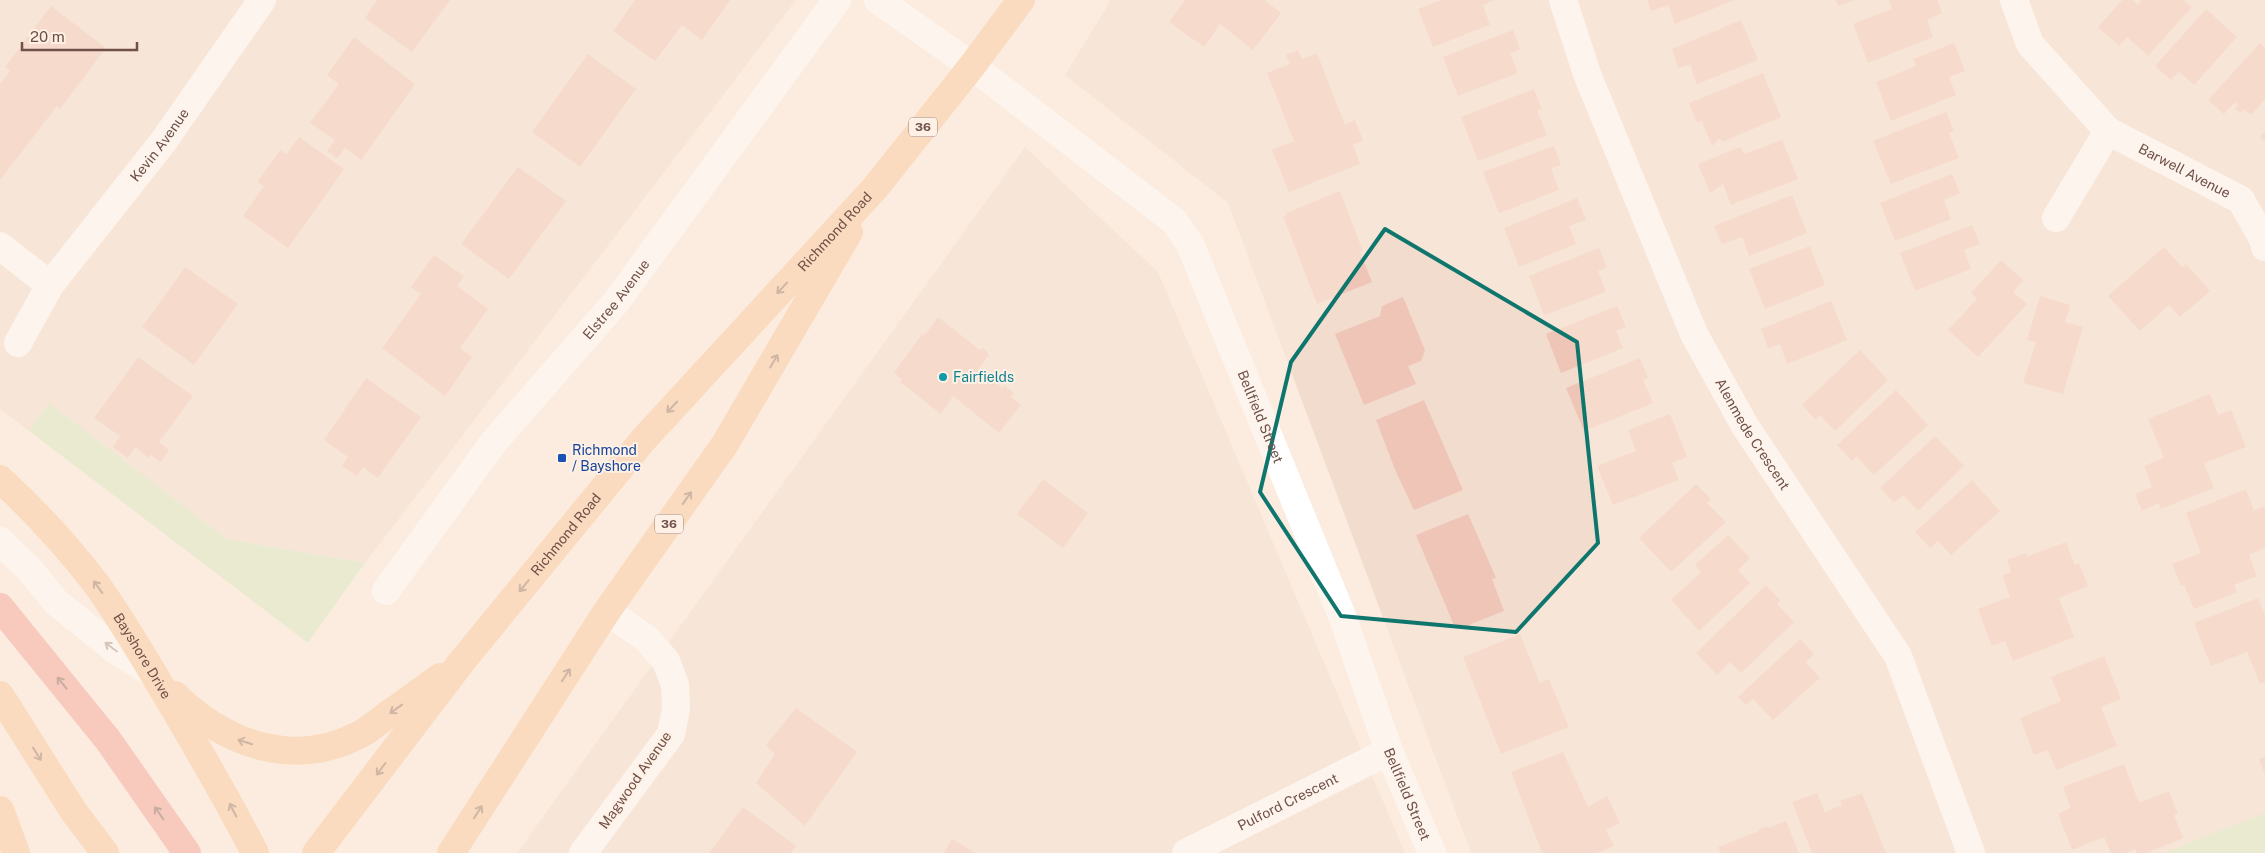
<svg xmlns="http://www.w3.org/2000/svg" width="2265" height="853" viewBox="0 0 2265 853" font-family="'Public Sans',sans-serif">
  <rect width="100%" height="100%" fill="#fbecdf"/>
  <g fill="#f2dcce">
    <path d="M0 0H796L365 563 227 539 49 404 29 431 0 409Z"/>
    <path d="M1111 0H2265V853H1471L1228 203 1065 75Z"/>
    <path d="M1025 147 1158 272 1405 853H517Z"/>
  </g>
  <g fill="#d6e7bf">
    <path d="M49 403 227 539 365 563 308 643 29 431Z"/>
    <path d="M2265 813V851L2259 853H2164Z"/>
  </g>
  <g fill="#efc5b8">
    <path d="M377 0H450L412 52 365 18Z"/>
    <path d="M635 0H730L702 40 682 25 655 61 613 31Z"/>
    <path d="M1185 0H1264L1281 13 1253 50 1220 24 1204 47 1169 22Z"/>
    <path d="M1441 0H1495L1483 5 1490 25 1433 47 1418 9Z"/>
    <path d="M1647 0H1735L1675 24 1668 5 1651 11Z"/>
    <path d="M1836 0H1854L1838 6Z"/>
    <path d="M1891 0H1937L1942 13 1927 20 1933 37 1868 63 1853 24 1892 9 1889 1Z"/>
    <path d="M2122 0H2133L2138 5 2142 0H2184L2192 7 2148 56 2127 37 2119 46 2098 27Z"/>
    <path d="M51 6 106 48 60 109 57 106 0 180V84L10 71 5 67Z"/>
    <path d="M2206 9 2237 37 2194 85 2179 72 2171 80 2155 66Z"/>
    <path d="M1741 20 1758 60 1697 84 1690 65 1678 68 1672 49Z"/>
    <path d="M1513 30 1520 49 1510 53 1518 73 1458 96 1443 57Z"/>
    <path d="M354 37 415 84 361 160 345 148 337 158 327 151 335 140 310 123 339 84 327 75Z"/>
    <path d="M1954 43 1965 71 1949 77 1956 95 1891 121 1876 82 1916 66 1913 59Z"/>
    <path d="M2260 43 2265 48V99L2251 115 2244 109 2241 113 2235 109 2238 105 2235 102 2224 114 2208 100Z"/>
    <path d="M1298 50 1302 59 1317 53 1345 125 1355 120 1363 140 1353 145 1360 164 1289 192 1272 150 1294 141 1267 73 1290 64 1286 55Z"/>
    <path d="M588 54 636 89 580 167 532 132Z"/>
    <path d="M1763 73 1781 117 1722 142 1720 138 1712 146 1702 121 1697 123 1689 103Z"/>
    <path d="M1534 89 1542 109 1537 110 1547 135 1478 161 1461 117Z"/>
    <path d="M1946 112 1954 131 1949 133 1959 158 1891 184 1873 141Z"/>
    <path d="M2265 131V142L2260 137Z"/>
    <path d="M299 137 344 169 288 248 243 216 264 186 257 182 280 150 287 154Z"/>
    <path d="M1782 140 1798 179 1731 205 1723 184 1710 193 1698 164 1740 147 1744 154Z"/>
    <path d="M1554 146 1561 165 1551 168 1559 190 1499 213 1483 172Z"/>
    <path d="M518 167 566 201 509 279 461 244Z"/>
    <path d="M1952 174 1960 193 1944 200 1951 219 1895 241 1880 203Z"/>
    <path d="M1340 191 1363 251 1360 252 1372 282 1317 304 1283 216 1287 215 1286 213Z"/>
    <path d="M1792 195 1807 233 1749 256 1742 237 1722 244 1714 226Z"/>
    <path d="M1577 198 1586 220 1569 226 1576 244 1519 267 1504 228Z"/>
    <path d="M1972 225 1980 244 1964 250 1971 269 1915 291 1900 253Z"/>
    <path d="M1810 246 1825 285 1765 309 1749 269Z"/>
    <path d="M2164 247 2182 267 2186 264 2210 291 2180 317 2169 305 2140 331 2108 296Z"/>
    <path d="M1599 248 1607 268 1598 271 1606 292 1544 315 1529 276Z"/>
    <path d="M434 255 464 276 457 286 488 309 460 348 472 357 445 396 382 348 421 294 411 287Z"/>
    <path d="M2001 260 2023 280 2013 292 2027 304 1978 357 1948 330 1977 299 1971 293Z"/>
    <path d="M185 267 238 304 194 365 142 327Z"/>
    <path d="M2040 296 2070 305 2065 322 2083 327 2063 394 2023 383 2036 342 2027 340Z"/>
    <path d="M1403 297 1425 350 1421 361 1408 366 1416 384 1364 405 1335 334 1380 316 1382 306Z"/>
    <path d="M1831 301 1847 340 1787 364 1780 344 1768 348 1761 329Z"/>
    <path d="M1617 306 1626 327 1616 331 1623 348 1561 373 1546 334Z"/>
    <path d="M938 317 980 350 982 348 986 350 989 355 978 369 1003 388 1004 385 1014 393 1011 397 1021 405 999 433 953 396 941 414 900 382 902 380 894 373 922 334 924 336Z"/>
    <path d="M1860 350 1888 380 1835 431 1820 415 1816 420 1802 405Z"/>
    <path d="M138 357 193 396 159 442 169 450 161 462 151 455 149 458 135 447 128 458 113 447 120 436 94 418Z"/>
    <path d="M1640 358 1648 378 1643 380 1653 403 1584 431 1566 388Z"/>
    <path d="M366 378 421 417 378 478 363 467 357 476 342 466 348 457 324 440Z"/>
    <path d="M1896 390 1928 425 1874 475 1856 456 1852 461 1837 445Z"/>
    <path d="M2210 394 2218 415 2231 410 2246 447 2204 463 2214 488 2161 509 2159 503 2142 511 2135 494 2152 487 2144 466 2164 458 2148 419Z"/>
    <path d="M1424 400 1463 490 1414 510 1396 472 1376 420Z"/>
    <path d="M1670 414 1687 457 1672 463 1679 480 1613 505 1597 466 1636 451 1628 430Z"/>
    <path d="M1935 436 1964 466 1918 511 1903 495 1894 503 1880 488Z"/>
    <path d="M1043 479 1088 513 1063 548 1017 514Z"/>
    <path d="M1972 480 2000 511 1951 555 1938 541 1930 548 1915 532Z"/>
    <path d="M1696 484 1711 499 1707 503 1726 522 1671 572 1639 538Z"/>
    <path d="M2246 489 2254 511 2265 506V548L2249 555 2257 576 2234 585 2237 592 2194 609 2184 585 2181 586 2172 564 2201 553 2186 513Z"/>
    <path d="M1468 514 1496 578 1492 579 1504 611 1456 630 1416 535Z"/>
    <path d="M1728 535 1750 558 1738 570 1750 583 1699 631 1671 600 1701 572 1695 565Z"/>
    <path d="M2066 542 2075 565 2079 563 2088 586 2059 598 2074 637 2013 661 2005 641 1992 646 1978 609 2010 597 2002 575 2011 572 2007 560 2026 553 2027 557Z"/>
    <path d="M1766 585 1780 600 1777 604 1794 622 1741 673 1730 662 1717 675 1696 653Z"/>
    <path d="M2258 598 2265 615V682L2260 684 2247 652 2211 666 2194 623Z"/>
    <path d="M1520 634 1540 683 1549 679 1569 727 1501 754 1463 657Z"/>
    <path d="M1800 639 1814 654 1806 662 1820 678 1773 720 1753 699 1746 705 1738 697Z"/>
    <path d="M2104 656 2121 699 2101 707 2117 746 2056 770 2048 750 2034 755 2020 718 2061 701 2051 677Z"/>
    <path d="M796 708 857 752 805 826 756 783 775 754 766 745Z"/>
    <path d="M1563 752 1588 807 1607 796 1620 823 1606 830 1614 846 1597 853H1542L1511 772Z"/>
    <path d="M2265 757V775L2259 759Z"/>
    <path d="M2124 764 2139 803 2169 791 2178 814 2174 815 2183 838 2147 853H2137L2135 849 2126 853H2111L2104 837 2072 850 2058 814 2071 808 2063 787Z"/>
    <path d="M1817 793 1825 812 1842 805 1840 801 1862 793 1886 853H1812L1792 802Z"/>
    <path d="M743 807 796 846 791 853H709Z"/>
    <path d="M1786 821 1799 853H1721L1718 847 1759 831 1758 830 1767 826 1768 828Z"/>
    <path d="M952 839 975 853H944Z"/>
  </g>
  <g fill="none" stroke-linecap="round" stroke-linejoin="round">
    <g stroke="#fff" stroke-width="28">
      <path id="s1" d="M878 0 972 66 1174 221 1190 244 1342 616 1389 751 1432 853"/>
      <path id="s2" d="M1563 0 1587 74 1694 334 1745 426 1898 656 1971 853"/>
      <path id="s3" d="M2014 0 2030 44 2108 131 2241 200 2264 241 2265 247"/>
      <path d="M2056 218 2108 131"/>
      <path d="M0 246 50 285"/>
      <path id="s4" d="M18 343 50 285 163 142 262 0"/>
      <path d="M0 541 30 570 56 602 117 651 153 673"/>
      <path id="s5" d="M386 591 493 443 616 302 837 0"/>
      <path d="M583 853 671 734 676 709 675 685 666 661 647 639 607 611"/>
      <path id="s6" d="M1186 853 1389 751"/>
    </g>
    <g stroke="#f8c599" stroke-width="28">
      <path id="s7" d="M0 479C35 511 68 547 97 585 123 621 145 660 168 698 198 749 228 800 255 853"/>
      <path d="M0 695 74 812 105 853"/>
      <path d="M175 695C225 744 293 769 359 735 369 730 378 722 387 715 405 703 422 690 440 677"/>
      <path d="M0 810 16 853"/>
      <path id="s8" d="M316 853 463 660 643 440 875 188 972 66 1021 0"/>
      <path d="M451 853 607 611 725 444 849 232"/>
    </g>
    <path stroke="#f4a098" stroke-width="28" d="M0 607 108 740 187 853"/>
  </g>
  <defs><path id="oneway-shaft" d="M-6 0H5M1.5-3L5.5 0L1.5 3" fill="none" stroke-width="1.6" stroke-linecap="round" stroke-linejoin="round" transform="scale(1.25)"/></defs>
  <g stroke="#997360">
    <use href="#oneway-shaft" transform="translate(782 288) rotate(133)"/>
    <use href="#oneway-shaft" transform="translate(774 361) rotate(-60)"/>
    <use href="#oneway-shaft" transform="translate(672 407) rotate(133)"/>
    <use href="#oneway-shaft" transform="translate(687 498) rotate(-55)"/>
    <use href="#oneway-shaft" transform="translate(524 586) rotate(129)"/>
    <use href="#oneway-shaft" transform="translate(98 587) rotate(-126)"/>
    <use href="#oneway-shaft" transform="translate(566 675) rotate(-57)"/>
    <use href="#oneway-shaft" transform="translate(396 709) rotate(144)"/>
    <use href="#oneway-shaft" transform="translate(245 742) rotate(-162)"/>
    <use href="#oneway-shaft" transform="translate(37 754) rotate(58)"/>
    <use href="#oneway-shaft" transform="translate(381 769) rotate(127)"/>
    <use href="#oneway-shaft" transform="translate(233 810) rotate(-117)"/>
    <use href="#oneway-shaft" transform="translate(478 812) rotate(-57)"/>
  </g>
  <use stroke="#a99691" href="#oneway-shaft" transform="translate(111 647) rotate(-143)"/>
  <g stroke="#8a6058">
    <use href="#oneway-shaft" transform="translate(62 683) rotate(-129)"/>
    <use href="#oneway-shaft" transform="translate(159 813) rotate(-125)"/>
  </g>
  <path d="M0 0H2265V853H0ZM1385 229 1577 342 1598 543 1516 632 1341 616 1260 492 1291 362Z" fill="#fbecdf" fill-opacity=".55" fill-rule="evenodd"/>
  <path fill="none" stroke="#0f766e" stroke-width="4" stroke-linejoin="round" d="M1385 229 1577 342 1598 543 1516 632 1341 616 1260 492 1291 362Z"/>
  <circle fill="#0f9aa8" stroke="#fef0e5" stroke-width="2" cx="943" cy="377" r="5"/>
  <rect fill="#1a4fb4" stroke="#fef0e5" stroke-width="2" x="557" y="453" width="10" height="10" rx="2.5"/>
  <g text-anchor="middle" stroke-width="4" stroke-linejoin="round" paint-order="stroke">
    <g fill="#fef0e5" stroke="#9b8077" stroke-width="1">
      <rect x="909" y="117.5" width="28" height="19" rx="4"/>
      <rect x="655" y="514.5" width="28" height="19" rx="4"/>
    </g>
    <g font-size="12" font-weight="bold" fill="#705048">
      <text x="923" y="131">36</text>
      <text x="669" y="528">36</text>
    </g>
    <g font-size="14" fill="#705048" stroke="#fef0e5">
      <text dy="5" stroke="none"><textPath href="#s4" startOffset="244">Kevin Avenue</textPath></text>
      <text dy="5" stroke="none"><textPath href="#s3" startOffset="250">Barwell Avenue</textPath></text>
      <text dy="5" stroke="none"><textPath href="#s8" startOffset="810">Richmond Road</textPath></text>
      <text dy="5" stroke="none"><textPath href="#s5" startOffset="372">Elstree Avenue</textPath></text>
      <text dy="5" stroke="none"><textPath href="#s1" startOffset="584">Bellfield Street</textPath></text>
      <text dy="5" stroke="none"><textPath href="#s2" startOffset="475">Alenmede Crescent</textPath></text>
      <text dy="5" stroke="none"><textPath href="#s8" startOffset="405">Richmond Road</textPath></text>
      <text dy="5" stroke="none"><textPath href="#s7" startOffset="228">Bayshore Drive</textPath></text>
      <text transform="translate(635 780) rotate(-55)" y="5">Magwood Avenue</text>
      <text dy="5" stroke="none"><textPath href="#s1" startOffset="989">Bellfield Street</textPath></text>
      <text dy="5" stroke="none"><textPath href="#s6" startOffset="114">Pulford Crescent</textPath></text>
    </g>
    <g font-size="14" fill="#0d838f" stroke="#fef0e5" text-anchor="start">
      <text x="953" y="382">Fairfields</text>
    </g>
    <g font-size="14" fill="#164399" stroke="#fef0e5" text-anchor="start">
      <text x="572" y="455">Richmond<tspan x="572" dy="16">/ Bayshore</tspan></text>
    </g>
  </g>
  <path d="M22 42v8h115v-8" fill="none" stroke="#705048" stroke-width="2.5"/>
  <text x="30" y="42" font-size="15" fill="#705048" stroke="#fef0e5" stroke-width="4" paint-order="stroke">20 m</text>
</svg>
